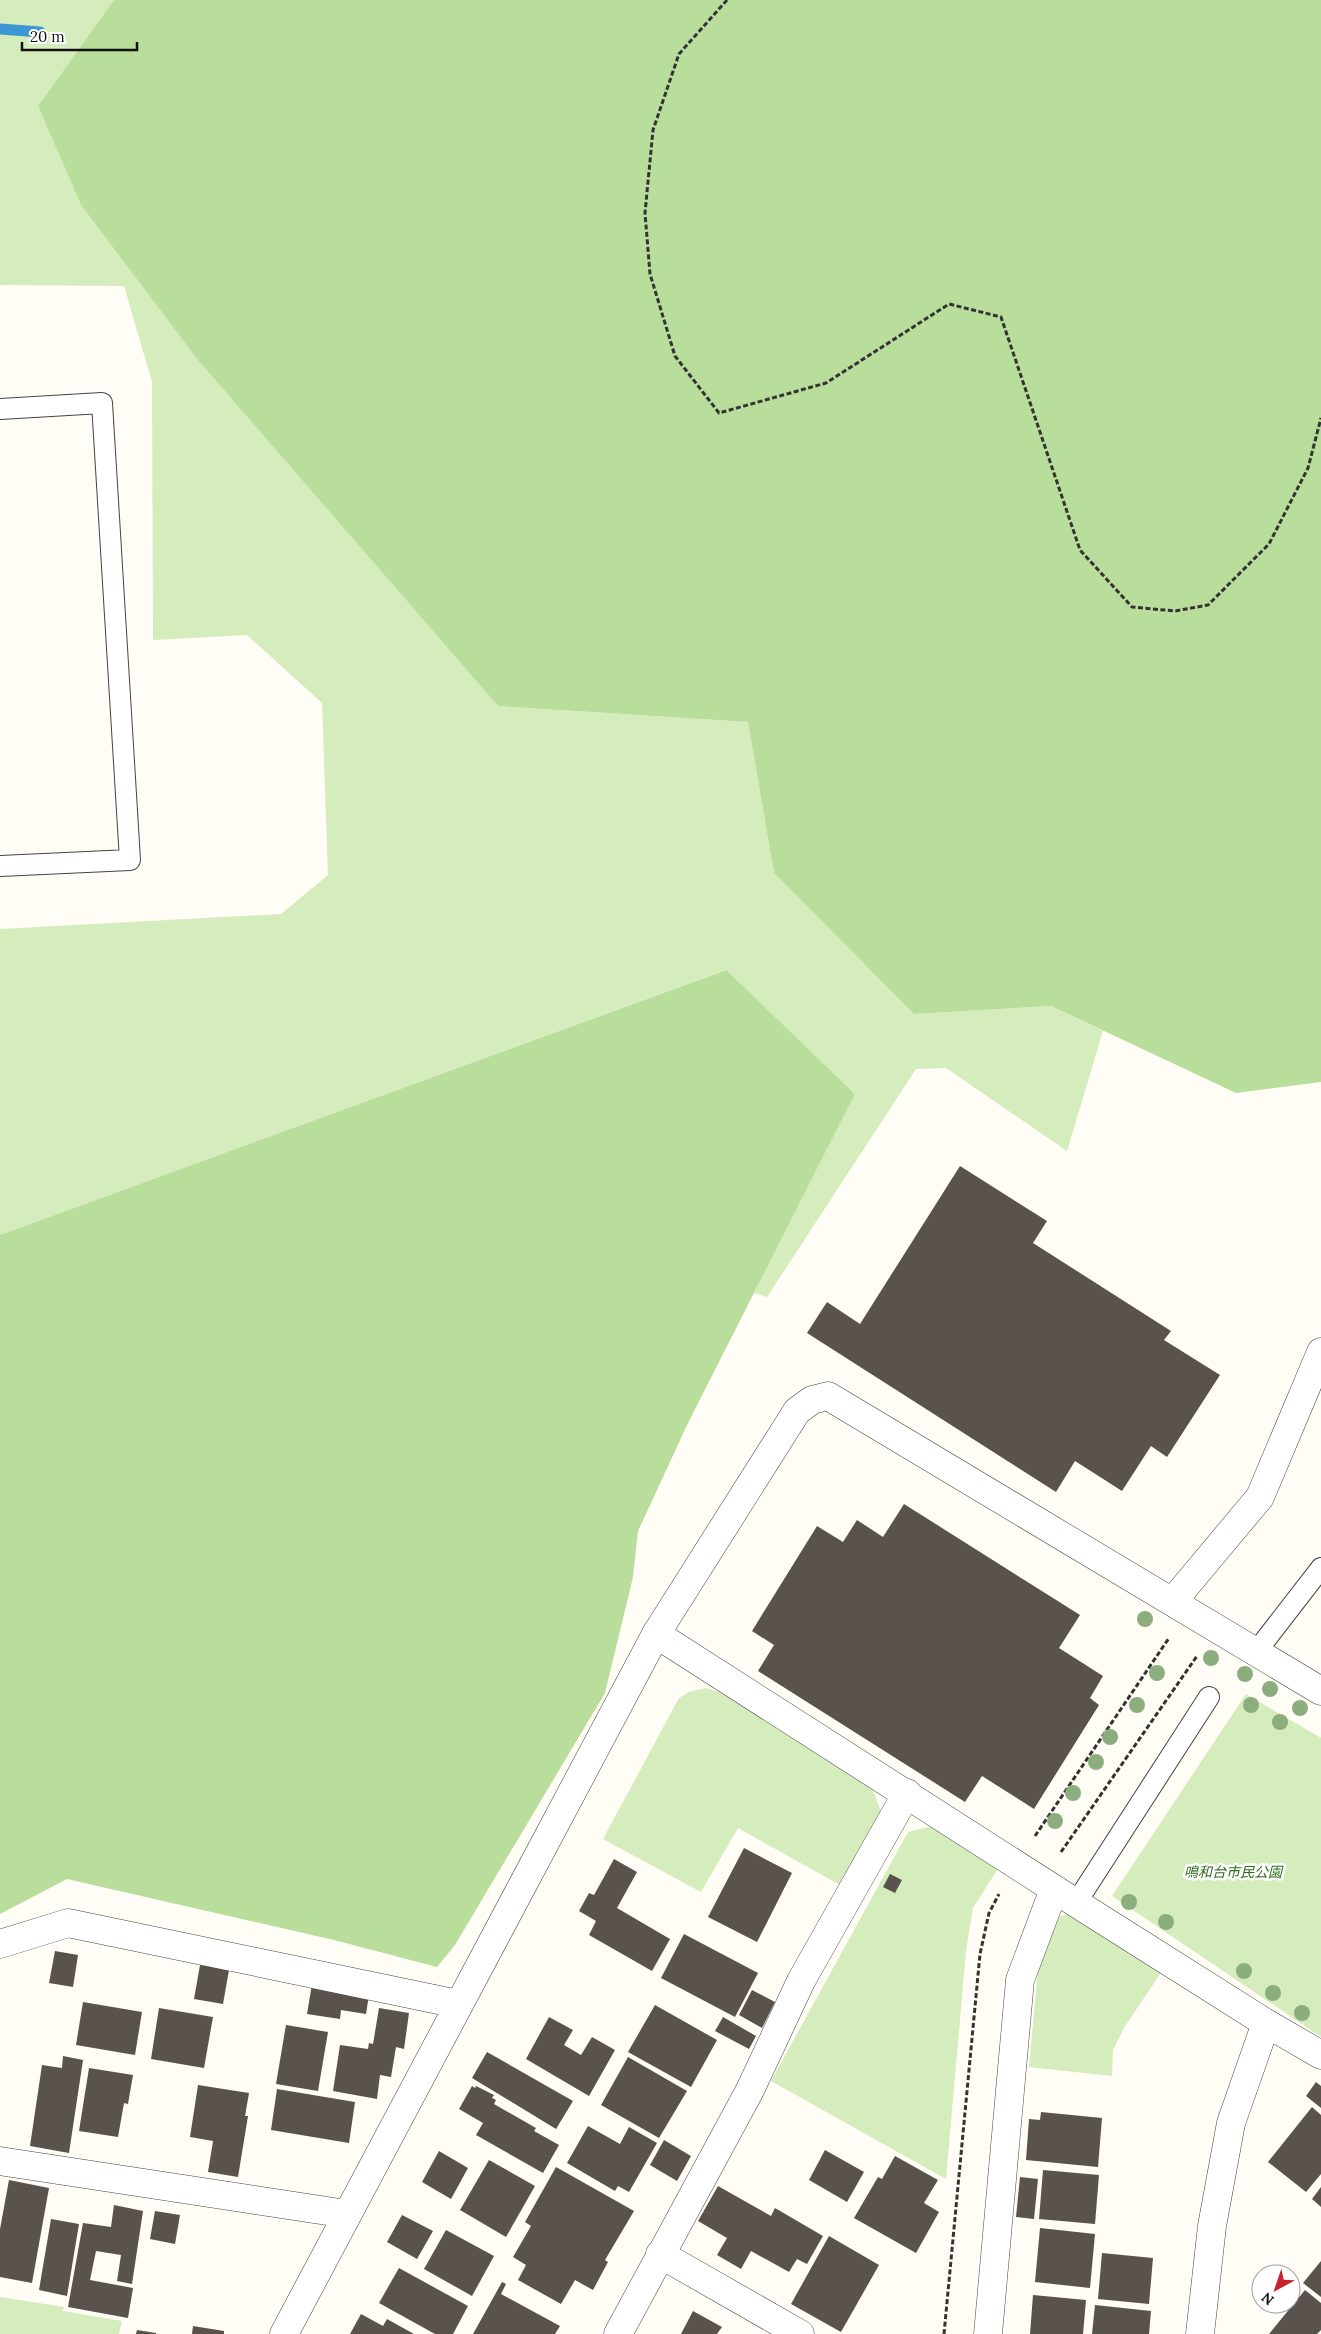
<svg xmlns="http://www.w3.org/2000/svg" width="1321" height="2334" viewBox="0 0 1321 2334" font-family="Lora,'Noto Sans JP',serif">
  <rect width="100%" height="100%" fill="#fffdf5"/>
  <g fill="#d5ecbc">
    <path d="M0 0H114L38 106 81 205 197 359 498 706 748 722 774 873 914 1014 1051 1006 1103 1031 1067 1151 946 1068 916 1069 767 1297 754 1293 855 1094 725 970 0 1235V929L281 914 328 875 322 703 247 635 153 640 152 382 124 286 0 285Z"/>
    <path d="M706 1688 719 1692 872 1788 881 1812 840 1885 738 1828 701 1892 603 1839 679 1698 689 1692Z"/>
    <path d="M1246 1694 1321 1738V2037L1112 1896Z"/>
    <path d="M934 1826 999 1867 973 1908 966 1951 946 2179 771 2081 908 1832Z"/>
    <path d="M1076 1912 1163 1970 1125 2026 1113 2050 1112 2076 1029 2067 1038 1969 1053 1918Z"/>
    <path d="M0 2297 64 2307 63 2311 122 2321 119 2334H0Z"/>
  </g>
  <g fill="#b9dd9a">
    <path d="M114 0H1321V1082L1236 1093 1051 1006 914 1014 774 873 748 722 498 706 197 359 81 205 38 106Z"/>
    <path d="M726 970 855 1094 688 1423 638 1531 633 1577 605 1693 455 1945 437 1967 334 1940 67 1879 0 1914V1235Z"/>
  </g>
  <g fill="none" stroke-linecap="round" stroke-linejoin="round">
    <path stroke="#3c97d2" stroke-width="11" d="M0 29 40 32"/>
  </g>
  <g fill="#5a524d">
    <path d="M960 1166 1047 1221 1033 1243 1171 1331 1164 1340 1220 1375 1167 1457 1151 1446 1122 1491 1075 1461 1056 1492 807 1333 827 1302 860 1324Z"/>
    <path d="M904 1504 1080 1615 1059 1648 1103 1676 1090 1698 1099 1705 1034 1809 982 1776 965 1802 758 1671 774 1645 752 1631 817 1526 843 1542 857 1520 883 1537Z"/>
    <path d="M744 1848 792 1873 757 1942 708 1917Z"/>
    <path d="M614 1859 637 1872 617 1908 670 1939 652 1971 589 1935 596 1921 579 1911 589 1893 594 1895Z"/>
    <path d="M890 1874 902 1880 895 1893 883 1887Z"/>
    <path d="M684 1934 758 1973 735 2017 661 1978Z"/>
    <path d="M55 1951 78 1955 73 1987 49 1983Z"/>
    <path d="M200 1965 229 1970 223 2004 194 1999Z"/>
    <path d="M312 1984 369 1995 366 2014 341 2010 340 2019 307 2014Z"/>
    <path d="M752 1990 775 2002 762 2028 739 2015Z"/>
    <path d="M83 2002 142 2012 135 2055 76 2045Z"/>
    <path d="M655 2005 717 2040 691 2087 628 2052Z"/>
    <path d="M159 2008 213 2017 204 2068 151 2059Z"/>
    <path d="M379 2008 409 2013 404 2049 396 2047 391 2077 380 2075 377 2099 333 2091 340 2045 368 2049 369 2043 373 2044Z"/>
    <path d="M549 2017 573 2030 564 2045 581 2055 592 2037 615 2050 589 2096 526 2059Z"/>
    <path d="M723 2017 756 2036 749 2049 715 2031Z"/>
    <path d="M286 2025 328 2032 318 2091 276 2084Z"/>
    <path d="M487 2052 573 2101 556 2129 472 2078Z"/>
    <path d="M63 2056 83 2060 69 2153 30 2146 42 2065 62 2068Z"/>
    <path d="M628 2057 687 2091 659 2138 601 2105Z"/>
    <path d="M89 2068 133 2075 128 2104 124 2103 118 2137 79 2131Z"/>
    <path d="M1316 2082 1321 2086V2108L1306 2096Z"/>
    <path d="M198 2085 249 2093 245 2116H248L238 2177 208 2172 213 2141 190 2137Z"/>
    <path d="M472 2086 475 2088 476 2086 494 2095 492 2098 496 2100 494 2104 536 2128 534 2131 559 2145 543 2173 476 2135 483 2123 459 2109Z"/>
    <path d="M277 2089 355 2102 349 2143 271 2130Z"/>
    <path d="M1312 2107 1321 2115V2174L1306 2192 1268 2162Z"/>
    <path d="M1041 2112 1102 2118 1098 2167 1026 2160 1029 2119 1040 2120Z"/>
    <path d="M588 2126 620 2144 629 2127 657 2143 629 2192 618 2186 615 2191 567 2163Z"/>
    <path d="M664 2140 691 2156 677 2181 650 2165Z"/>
    <path d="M825 2150 864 2172 847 2202 809 2180Z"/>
    <path d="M439 2151 468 2168 451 2199 422 2182Z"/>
    <path d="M895 2156 938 2180 924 2203 939 2212 916 2253 854 2218 878 2177 882 2179Z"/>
    <path d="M489 2160 535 2186 506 2237 460 2210Z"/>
    <path d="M556 2167 634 2211 605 2260 608 2262 593 2290 575 2280 561 2304 518 2280 526 2265 513 2257 531 2226 525 2222Z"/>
    <path d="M1043 2170 1099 2175 1095 2224 1039 2219Z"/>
    <path d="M1020 2177 1038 2179 1034 2219 1016 2217Z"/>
    <path d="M9 2180 49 2188 32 2283 0 2277V2229Z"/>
    <path d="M718 2186 771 2216 775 2208 823 2236 807 2264 797 2259 789 2272 751 2251 741 2269 717 2255 727 2238 698 2221Z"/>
    <path d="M1321 2187V2207L1312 2199Z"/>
    <path d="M114 2205 143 2211 132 2284 117 2281 121 2255 96 2251 90 2280 133 2288 128 2318 68 2307 83 2223 111 2227Z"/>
    <path d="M155 2211 180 2215 175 2244 150 2239Z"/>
    <path d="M402 2215 433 2231 417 2259 387 2242Z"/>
    <path d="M51 2219 79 2224 67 2296 39 2290Z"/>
    <path d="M1040 2228 1095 2234 1090 2288 1035 2282Z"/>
    <path d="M446 2230 494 2256 472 2296 424 2269Z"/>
    <path d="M829 2236 879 2265 841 2332 791 2304Z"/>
    <path d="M1102 2253 1153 2258 1149 2304 1098 2299Z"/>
    <path d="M1321 2261V2297L1303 2283Z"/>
    <path d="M399 2268 468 2306 453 2334H435L379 2303Z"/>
    <path d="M502 2282 506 2284 501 2294 560 2326 555 2334H473Z"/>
    <path d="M1305 2290 1321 2303V2330L1317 2334H1269Z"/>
    <path d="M1033 2295 1086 2300 1083 2334H1030Z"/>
    <path d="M1095 2305 1151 2311 1149 2334H1092Z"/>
    <path d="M693 2311 722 2327 717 2334H681Z"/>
    <path d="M361 2314 383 2326 387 2319 414 2334H350Z"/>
    <path d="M193 2326 224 2331V2334H192Z"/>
    <path d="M137 2330 156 2333V2334H136Z"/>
  </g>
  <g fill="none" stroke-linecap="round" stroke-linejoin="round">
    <defs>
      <g id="service">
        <path d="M0 409 102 403 130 860 0 866"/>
        <path d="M1256 1652 1321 1568"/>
        <path d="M1076 1903 1209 1697"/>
      </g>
      <g id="minor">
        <path d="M1173 1601 1260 1497 1321 1352"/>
        <path d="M656 1634 1076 1903 1266 2023 1321 2055"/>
        <path d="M0 1944 68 1923 458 2004"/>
        <path d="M0 2161 347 2214"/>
        <path d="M660 2254 800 2334"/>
        <path d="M284 2334 656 1634 797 1411 812 1400 828 1396 1321 1691"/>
        <path d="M618 2334 750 2090 801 1981 907 1793"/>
        <path d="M988 2334 1020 1980 1054 1889"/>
        <path d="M1200 2334 1212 2226 1231 2123 1266 2023"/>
      </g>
    </defs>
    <use href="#service" stroke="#444" stroke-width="22"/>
    <use href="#minor" stroke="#444" stroke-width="29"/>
    <g stroke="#333" stroke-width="3" stroke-dasharray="5 2.5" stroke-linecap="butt">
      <path d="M727 0 679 54 653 130 645 213 650 274 675 356 719 413 826 383 949 304 1001 317 1080 550 1132 607 1175 611 1208 605 1269 544 1308 468 1321 418"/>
      <path d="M1035 1836 1169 1638"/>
      <path d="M1061 1852 1197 1656"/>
      <path d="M944 2334 980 1954 989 1913 999 1894"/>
    </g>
    <use href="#service" stroke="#fff" stroke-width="20"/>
    <use href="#minor" stroke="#fff" stroke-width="28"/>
  </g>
  <g fill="#8cad7e">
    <circle cx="1145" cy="1619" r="8"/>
    <circle cx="1211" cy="1658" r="8"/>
    <circle cx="1157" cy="1673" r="8"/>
    <circle cx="1245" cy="1674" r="8"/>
    <circle cx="1270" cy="1689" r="8"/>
    <circle cx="1137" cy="1705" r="8"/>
    <circle cx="1251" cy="1705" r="8"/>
    <circle cx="1300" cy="1708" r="8"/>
    <circle cx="1280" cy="1722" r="8"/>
    <circle cx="1110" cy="1737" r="8"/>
    <circle cx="1096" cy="1762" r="8"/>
    <circle cx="1073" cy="1793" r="8"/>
    <circle cx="1055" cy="1821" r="8"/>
    <circle cx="1129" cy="1902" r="8"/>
    <circle cx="1166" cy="1922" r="8"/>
    <circle cx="1244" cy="1971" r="8"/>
    <circle cx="1273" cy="1993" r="8"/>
    <circle cx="1302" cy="2013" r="8"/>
  </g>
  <g text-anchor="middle" stroke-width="5" stroke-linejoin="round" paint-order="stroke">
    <g font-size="14" font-style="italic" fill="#2e6c1d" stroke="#fff">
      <text x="1233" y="1877">鳴和台市民公園</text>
    </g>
  </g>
  <g transform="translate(1276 2289) rotate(220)"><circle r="24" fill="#ffffff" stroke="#a0a0a0"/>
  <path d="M0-4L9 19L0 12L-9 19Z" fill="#c7232c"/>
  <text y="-8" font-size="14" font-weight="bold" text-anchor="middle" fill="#111111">N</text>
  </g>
  <path d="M22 42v8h115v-8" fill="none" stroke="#111111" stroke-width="2.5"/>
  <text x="30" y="42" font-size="15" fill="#111111" stroke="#ffffff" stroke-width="4" paint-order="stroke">20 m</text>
</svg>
